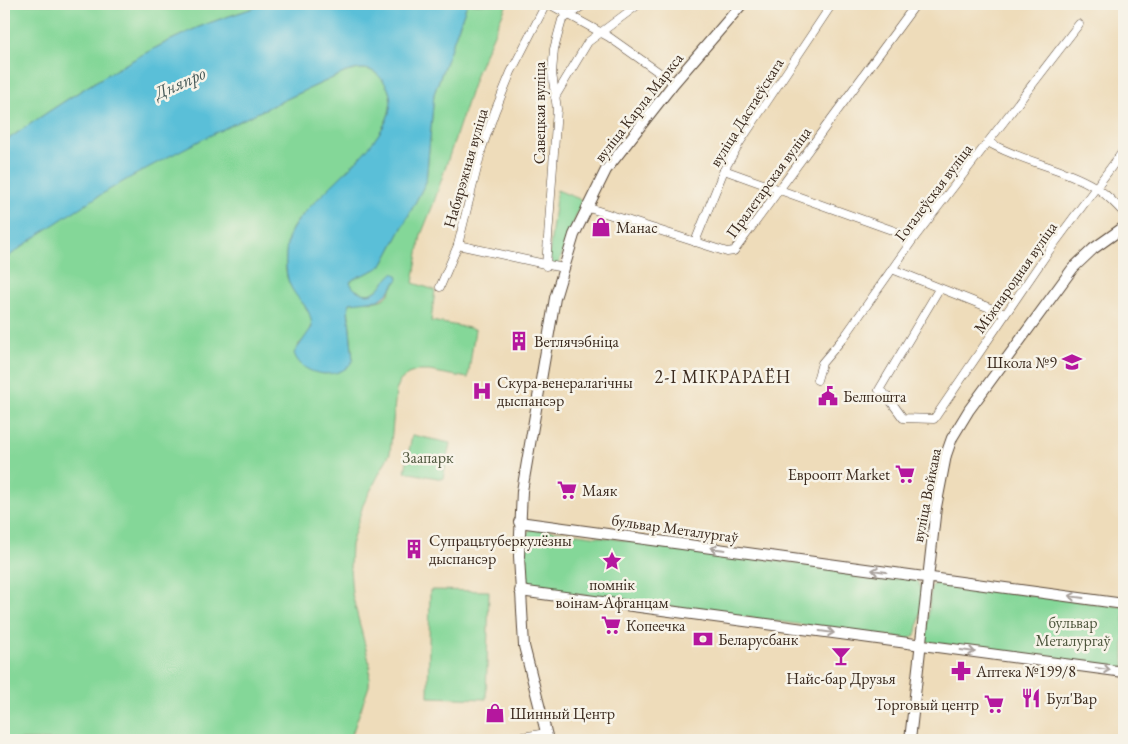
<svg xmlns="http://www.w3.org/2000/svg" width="1128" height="744" viewBox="0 0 1128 744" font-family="'EB Garamond',serif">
  <rect width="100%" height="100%" fill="#f7f3e8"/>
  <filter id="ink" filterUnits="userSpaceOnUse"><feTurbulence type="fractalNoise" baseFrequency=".02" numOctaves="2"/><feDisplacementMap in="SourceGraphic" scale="10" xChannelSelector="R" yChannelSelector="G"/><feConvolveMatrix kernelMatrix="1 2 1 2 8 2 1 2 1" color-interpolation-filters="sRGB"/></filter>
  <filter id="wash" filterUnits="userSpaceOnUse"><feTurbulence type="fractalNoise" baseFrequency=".0096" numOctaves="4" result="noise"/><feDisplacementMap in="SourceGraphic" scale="20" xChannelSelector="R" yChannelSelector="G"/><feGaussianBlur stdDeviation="1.12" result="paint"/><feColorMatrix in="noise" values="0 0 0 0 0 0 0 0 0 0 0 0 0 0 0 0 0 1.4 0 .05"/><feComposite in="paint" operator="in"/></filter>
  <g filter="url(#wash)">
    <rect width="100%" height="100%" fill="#eedcba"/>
    <g fill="#84d798" stroke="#60805b">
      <path d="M4 4H265C240 13 214 20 190 31 124 61 63 101 4 142Z"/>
      <path d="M467 4H507L477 72 433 205 421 235 413 283 435 290 431 321 475 329 468 378 429 371H417L408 374 400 381 396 391 390 453 363 505 351 545 350 568 352 594 370 665 369 686 350 740H4V260C110 178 225 127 346 72 358 69 368 66 378 75 429 122 311 193 292 229 286 241 284 264 287 277 295 304 331 317 298 345L323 374 347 367 353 360 348 306C355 294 382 311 391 290 393 285 393 278 393 273 382 282 375 301 358 291 353 288 352 287 350 282 357 274 374 273 383 264L426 182 434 94Z"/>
      <path d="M557 190 582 200 558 265 548 263Z"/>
      <path d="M412 435 450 443 443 479 405 472Z"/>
      <path d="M533 528 914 579C929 589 919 616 917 632L914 636 908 639 529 588 525 583C524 568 516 536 533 528Z"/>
      <path d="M936 583 1124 607V669L929 642 926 640 931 587Z"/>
      <path d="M430 590 489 591 486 699 428 697Z"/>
    </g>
    <path fill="#5abfd8" stroke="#4a747b" d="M265 4H467L434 94 426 182 383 264C374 273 356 275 350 282 352 287 354 289 358 291 376 301 382 282 393 273L397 275 398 279 387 294 379 300 350 303 348 310 353 360C344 380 302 379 294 353L312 327C310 303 298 303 290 285 284 273 285 248 289 236 303 195 431 124 378 75 368 66 358 69 346 72 226 126 109 180 4 260V142C63 101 124 61 190 31 214 20 240 13 265 4Z"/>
  </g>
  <g filter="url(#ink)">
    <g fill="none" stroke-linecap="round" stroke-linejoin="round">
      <defs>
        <g id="minor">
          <path d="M549 4 609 37 674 83"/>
          <path d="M555 97 588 42 639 4"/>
          <path d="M988 142C1022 162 1062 167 1095 187 1106 193 1115 204 1124 213"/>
          <path d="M724 170 914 238"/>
          <path d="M586 207 727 252 734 251 916 4"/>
          <path d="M695 242 724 170 740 142 832 4"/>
          <path d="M458 245 563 268"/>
          <path d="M546 266 557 109 552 73 554 49 562 20 585 4"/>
          <path d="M892 269 1005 314"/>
          <path d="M440 287 458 245 482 148 495 111 511 72 546 4"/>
          <path d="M939 289 879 390 887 396 903 418 934 419 1048 252 1124 150"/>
          <path d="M817 380 822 363 845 336 914 238 1079 24"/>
          <path d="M505 740 546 733"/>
        </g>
        <g id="major">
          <path d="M519 522 1124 604"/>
          <path d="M520 591 1124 672"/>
          <path d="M548 740 524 646 519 556 522 491 555 298 574 235 606 170 674 83 742 4"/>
          <path d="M910 740 936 507 946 455 952 438 969 410 1073 268 1093 249 1124 227"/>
        </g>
      </defs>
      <use href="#minor" stroke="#564535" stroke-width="9"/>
      <use href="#major" stroke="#564535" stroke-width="12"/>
      <use href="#minor" stroke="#fff" stroke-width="8"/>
      <use href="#major" stroke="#fff" stroke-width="10"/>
    </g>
    <defs><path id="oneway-shaft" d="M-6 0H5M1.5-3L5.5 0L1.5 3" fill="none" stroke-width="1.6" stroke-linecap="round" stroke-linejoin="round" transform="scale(1.25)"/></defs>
    <g stroke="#a79f9a">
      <use href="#oneway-shaft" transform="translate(718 549) rotate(-173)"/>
      <use href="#oneway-shaft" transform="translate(879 571) rotate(-172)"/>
      <use href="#oneway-shaft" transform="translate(1076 597) rotate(-172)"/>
      <use href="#oneway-shaft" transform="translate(827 632) rotate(8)"/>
      <use href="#oneway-shaft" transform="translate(968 651) rotate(8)"/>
      <use href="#oneway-shaft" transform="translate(1103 669) rotate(8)"/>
    </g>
  </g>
  <defs>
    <symbol id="shop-bare" viewBox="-9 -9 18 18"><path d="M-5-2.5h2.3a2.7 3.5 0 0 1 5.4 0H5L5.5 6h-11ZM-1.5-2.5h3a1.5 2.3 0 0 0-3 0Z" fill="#b5179e" stroke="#f7f3e8" stroke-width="2.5" paint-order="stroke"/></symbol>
    <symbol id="building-bare" viewBox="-9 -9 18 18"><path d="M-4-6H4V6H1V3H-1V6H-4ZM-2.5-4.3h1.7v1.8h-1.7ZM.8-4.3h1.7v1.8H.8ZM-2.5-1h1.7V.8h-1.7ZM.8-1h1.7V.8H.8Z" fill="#b5179e" stroke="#f7f3e8" stroke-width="2.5" paint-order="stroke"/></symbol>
    <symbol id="school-bare" viewBox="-9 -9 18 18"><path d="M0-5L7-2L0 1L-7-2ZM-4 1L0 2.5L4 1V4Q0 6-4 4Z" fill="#b5179e" stroke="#f7f3e8" stroke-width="2.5" paint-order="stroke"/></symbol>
    <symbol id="hospital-bare" viewBox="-9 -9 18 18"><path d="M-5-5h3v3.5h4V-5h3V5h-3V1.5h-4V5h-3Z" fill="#b5179e" stroke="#f7f3e8" stroke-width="2.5" paint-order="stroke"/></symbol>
    <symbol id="civic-bare" viewBox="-9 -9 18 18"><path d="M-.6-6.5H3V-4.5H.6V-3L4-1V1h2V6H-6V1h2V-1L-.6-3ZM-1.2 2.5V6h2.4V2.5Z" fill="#b5179e" stroke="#f7f3e8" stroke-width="2.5" paint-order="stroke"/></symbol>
    <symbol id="supermarket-bare" viewBox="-9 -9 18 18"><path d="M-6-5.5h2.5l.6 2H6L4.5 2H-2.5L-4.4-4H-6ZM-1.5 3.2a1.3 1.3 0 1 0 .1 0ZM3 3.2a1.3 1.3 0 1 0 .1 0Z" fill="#b5179e" stroke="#f7f3e8" stroke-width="2.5" paint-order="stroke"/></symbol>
    <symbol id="sight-bare" viewBox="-9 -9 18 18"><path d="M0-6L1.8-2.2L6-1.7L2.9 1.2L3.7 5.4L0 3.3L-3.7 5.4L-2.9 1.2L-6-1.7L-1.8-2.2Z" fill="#b5179e" stroke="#f7f3e8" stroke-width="2.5" paint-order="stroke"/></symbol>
    <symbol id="bank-bare" viewBox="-9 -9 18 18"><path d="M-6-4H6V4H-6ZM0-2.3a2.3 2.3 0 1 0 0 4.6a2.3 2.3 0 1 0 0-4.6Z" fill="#b5179e" stroke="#f7f3e8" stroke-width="2.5" paint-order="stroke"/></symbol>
    <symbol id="bar-bare" viewBox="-9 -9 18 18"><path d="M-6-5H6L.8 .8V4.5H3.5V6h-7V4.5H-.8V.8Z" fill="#b5179e" stroke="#f7f3e8" stroke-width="2.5" paint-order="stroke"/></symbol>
    <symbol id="pharmacy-bare" viewBox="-9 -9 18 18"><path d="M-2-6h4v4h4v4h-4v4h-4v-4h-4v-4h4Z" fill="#b5179e" stroke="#f7f3e8" stroke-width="2.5" paint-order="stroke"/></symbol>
    <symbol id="restaurant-bare" viewBox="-9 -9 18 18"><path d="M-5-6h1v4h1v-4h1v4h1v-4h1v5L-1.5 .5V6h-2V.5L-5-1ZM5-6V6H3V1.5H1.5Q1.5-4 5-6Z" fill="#b5179e" stroke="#f7f3e8" stroke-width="2.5" paint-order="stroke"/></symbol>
  </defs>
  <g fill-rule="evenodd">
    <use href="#shop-bare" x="587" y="213" width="28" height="28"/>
    <use href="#building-bare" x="505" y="327" width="28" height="28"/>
    <use href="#school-bare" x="1058" y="348" width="28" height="28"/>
    <use href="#hospital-bare" x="468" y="377" width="28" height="28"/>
    <use href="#civic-bare" x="814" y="382" width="28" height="28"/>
    <use href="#supermarket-bare" x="891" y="460" width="28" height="28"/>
    <use href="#supermarket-bare" x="553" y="476" width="28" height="28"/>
    <use href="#building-bare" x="400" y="535" width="28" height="28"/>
    <use href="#sight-bare" x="598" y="547" width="28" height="28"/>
    <use href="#supermarket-bare" x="597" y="611" width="28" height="28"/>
    <use href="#bank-bare" x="689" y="625" width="28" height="28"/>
    <use href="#bar-bare" x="827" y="642" width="28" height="28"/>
    <use href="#pharmacy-bare" x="947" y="657" width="28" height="28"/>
    <use href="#restaurant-bare" x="1017" y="684" width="28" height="28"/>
    <use href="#supermarket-bare" x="980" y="690" width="28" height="28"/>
    <use href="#shop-bare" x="481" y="699" width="28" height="28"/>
  </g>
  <g text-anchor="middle" stroke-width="5" stroke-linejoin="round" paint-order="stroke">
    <g font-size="16" fill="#3b2a1e" stroke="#f7f3e8">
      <text transform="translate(638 107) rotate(-52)" y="6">вуліца Карла Маркса</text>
      <text transform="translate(746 112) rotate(-58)" y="6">вуліца Дастаеўскага</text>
      <text transform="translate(539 113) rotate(-90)" y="6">Савецкая вуліца</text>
      <text transform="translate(465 168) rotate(-74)" y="6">Набярэжная вуліца</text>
      <text transform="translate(768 182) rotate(-54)" y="6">Пралетарская вуліца</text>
      <text transform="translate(933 192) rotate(-53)" y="6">Гогалеўская вуліца</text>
      <text transform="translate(1015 277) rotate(-55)" y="6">Міжнародная вуліца</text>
      <text transform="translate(926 495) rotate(-79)" y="6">вуліца Войкава</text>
      <text transform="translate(675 528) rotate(8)" y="6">бульвар Металургаў</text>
    </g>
    <g font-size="16" fill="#3b2a1e" stroke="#f7f3e8" text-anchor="start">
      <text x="616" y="233">Манас</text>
      <text x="534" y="347">Ветлячэбніца</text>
      <text x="1057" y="368" text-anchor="end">Школа №9</text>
      <text x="497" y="388">Скура-венералагічны<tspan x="497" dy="18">дыспансэр</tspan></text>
      <text x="843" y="402">Белпошта</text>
      <text x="890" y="480" text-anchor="end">Евроопт Market</text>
      <text x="582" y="496">Маяк</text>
      <text x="429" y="546">Супрацьтуберкулёзны<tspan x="429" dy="18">дыспансэр</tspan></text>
      <text x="612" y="590" text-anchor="middle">помнік<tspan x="612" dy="18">воінам-Афганцам</tspan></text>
      <text x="626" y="631">Копеечка</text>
      <text x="718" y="645">Беларусбанк</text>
      <text x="976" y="677">Аптека №199/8</text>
      <text x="841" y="684" text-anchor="middle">Найс-бар Друзья</text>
      <text x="1046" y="704">Бул'Вар</text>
      <text x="979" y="710" text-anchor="end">Торговый центр</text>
      <text x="510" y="719">Шинный Центр</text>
    </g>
    <g font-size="16" fill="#4d553c" stroke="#f7f3e8">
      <text x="428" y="463">Заапарк</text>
      <text x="1073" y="628">бульвар<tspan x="1073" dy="18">Металургаў</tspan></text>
    </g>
    <g font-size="18" font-style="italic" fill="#445756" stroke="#f7f3e8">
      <text transform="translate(180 83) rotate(-24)" y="6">Дняпро</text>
    </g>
    <g font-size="18" letter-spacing="1" fill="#3b2a1e" stroke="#f7f3e8">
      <text x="723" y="383">2-І МІКРАРАЁН</text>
    </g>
  </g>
  <rect width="1128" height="744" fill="none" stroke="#f7f3e8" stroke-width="20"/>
</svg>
